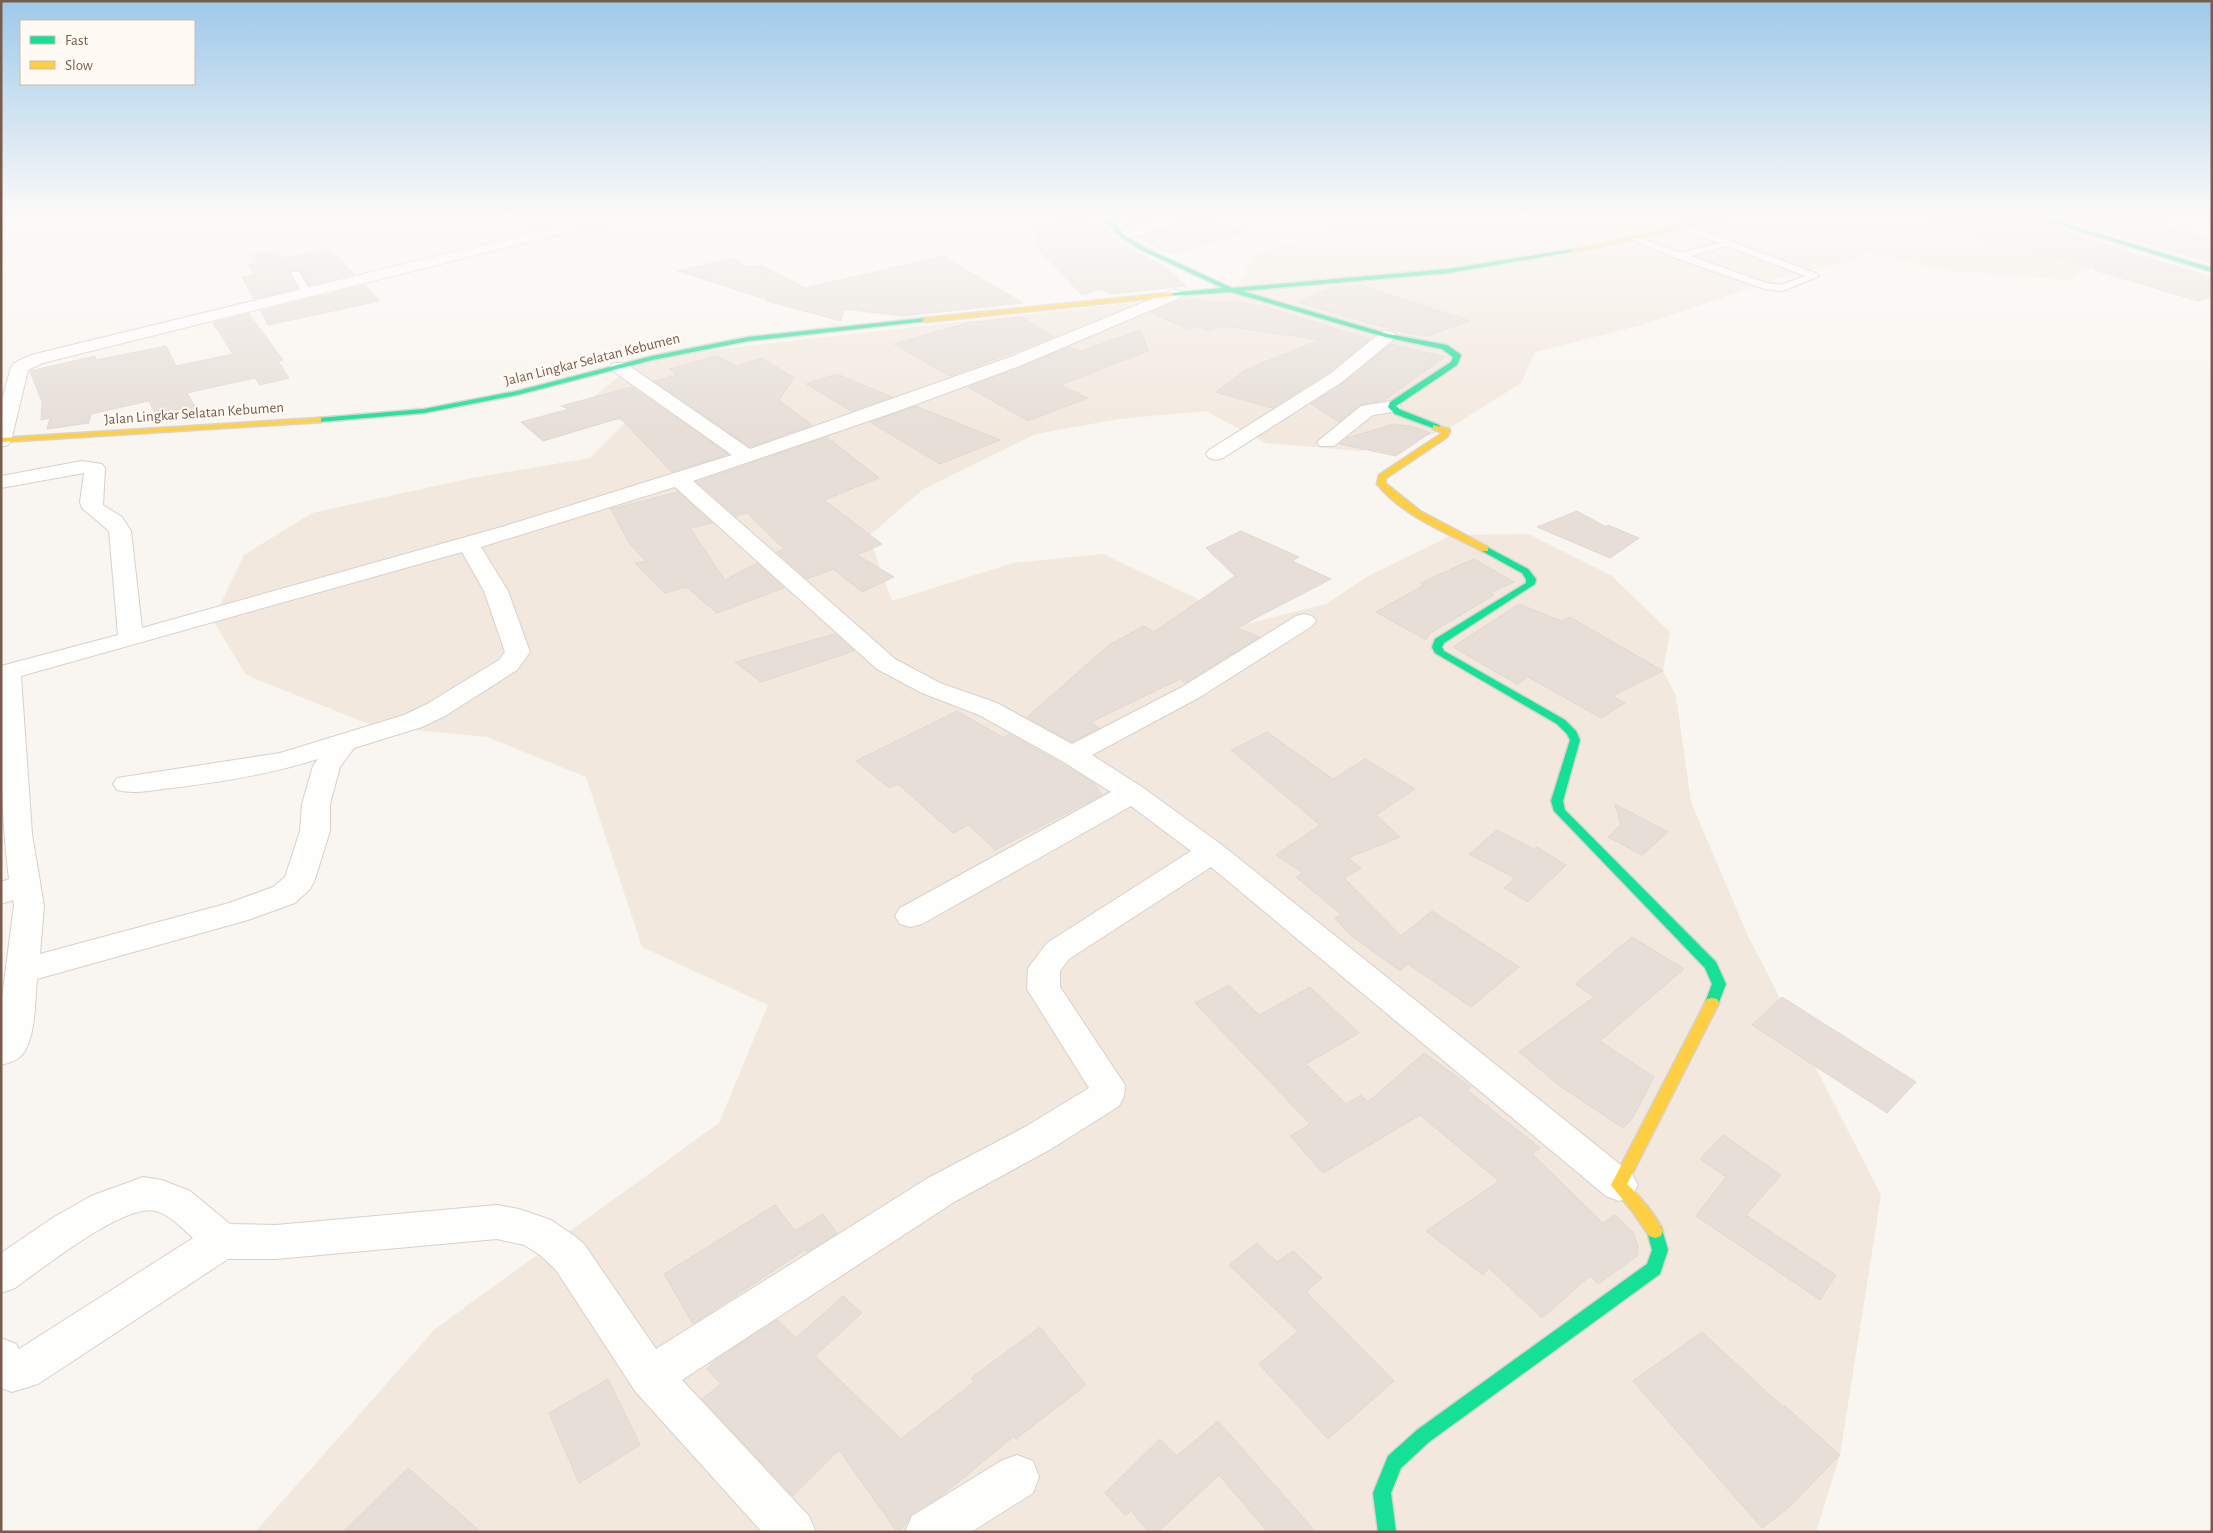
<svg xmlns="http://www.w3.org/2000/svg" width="2213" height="1533" viewBox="0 0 2213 1533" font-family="'Alegreya Sans',sans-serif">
  <rect width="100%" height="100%" fill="#f9f5f0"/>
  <path fill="#f2e8de" d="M1368 218H2038L2133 247 2069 280 1941 270 1870 252 1851 261 1780 278 1642 325 1535 352 1521 383 1445 431 1361 451 1266 443 1206 411 1119 419 1036 434 922 490 869 536 892 601 1013 563 1103 554 1198 599 1242 625 1326 604 1370 575 1452 535 1528 534 1612 576 1670 632 1663 671 1676 696 1691 802 1747 934 1881 1195 1840 1455 1816 1532H255L435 1329 719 1123 768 1005 642 947 586 777 487 737 374 726 246 675 213 620 244 555 312 513 472 478 590 458 626 422 575 412 641 358 1235 291 1254 255Z"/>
  <g fill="#e6ded7" stroke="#e2d8d2">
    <path d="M1077 218 1097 232 1107 229 1116 241 1165 267 1186 286 1111 294 1101 289 1082 295 1033 244 1042 226Z"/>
    <path d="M1144 218H1158L1125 228 1122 224Z"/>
    <path d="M1185 218H1204L1246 233 1171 254 1138 237 1182 223Z"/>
    <path d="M1933 218H2031L2034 223 2212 277V296L2198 301 2094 270 2097 269 2000 242 1996 244 1932 223Z"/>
    <path d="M2060 218H2167L2168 227 2212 239V263Z"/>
    <path d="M330 249 354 274 309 285 301 271 293 270 289 275 297 288 254 299 242 277 255 274 248 265 257 263 251 255 278 251 283 258Z"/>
    <path d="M943 256 1023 303 903 316 844 309 841 321 767 301 766 299 677 271 733 258 748 267 762 265 805 288Z"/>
    <path d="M365 285 380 301 268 325 261 311Z"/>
    <path d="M1360 285 1470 321 1427 336 1390 329 1297 302 1331 288Z"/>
    <path d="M1199 299 1212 302 1223 303 1231 301 1263 306 1370 339 1329 372 1272 408 1215 392 1247 369 1320 340 1224 326 1209 331 1197 326 1189 330 1151 312 1178 301Z"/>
    <path d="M249 314 283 360 278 361 289 378 260 385 255 378 187 393 196 408 157 418 149 401 91 414 89 423 47 429 50 418 41 420 42 402 30 371 95 356 96 360 166 346 176 366 233 354 213 323Z"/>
    <path d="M1021 317 1054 337 950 376 894 344 967 323Z"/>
    <path d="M1141 330 1148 351 1060 385 1088 398 1028 421 968 387 1069 347 1081 351Z"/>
    <path d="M1391 344 1445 357 1385 400 1360 405 1339 422 1311 404 1343 383Z"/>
    <path d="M717 356 737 366 762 358 794 378 779 400 812 425 750 447 654 381 677 375 669 369Z"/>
    <path d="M837 374 892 397 851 411 806 384Z"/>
    <path d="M632 387 728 454 672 472 620 418 543 441 521 422 569 409 561 406Z"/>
    <path d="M916 406 1000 440 940 464 870 422Z"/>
    <path d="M1394 424 1414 427 1430 433 1396 456 1340 444 1347 438Z"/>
    <path d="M827 437 879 478 824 500 882 544 857 555 894 577 862 592 833 569 807 579 777 552 784 549 747 513 736 516 697 482Z"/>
    <path d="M678 492 712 523 690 528 725 580 757 563 784 588 717 613 686 587 665 593 635 563 646 561 629 543 611 509Z"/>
    <path d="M1577 511 1606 527 1608 525 1639 538 1610 558 1537 527Z"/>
    <path d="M1241 531 1299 557 1292 561 1331 579 1237 628 1259 637 1185 683 1180 679 1091 722 1099 728 1072 742 1027 717 1109 645 1144 626 1154 632 1235 576 1206 548Z"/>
    <path d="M1474 559 1514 582 1490 593 1494 595 1429 634 1426 640 1376 612 1424 585 1420 583Z"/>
    <path d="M1519 604 1562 621 1570 617 1663 671 1612 696 1625 703 1601 718 1528 677 1517 684 1453 647Z"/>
    <path d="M835 634 854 651 761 682 735 662Z"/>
    <path d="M957 711 1004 738 1009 734 1061 763 1094 783 1102 795 995 850 969 825 953 833 898 784 889 788 856 761Z"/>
    <path d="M1267 732 1333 779 1365 759 1415 789 1376 815 1400 837 1348 858 1361 868 1344 878 1401 936 1432 911 1519 967 1471 1007 1408 964 1400 971 1348 933 1335 918 1342 915 1296 877 1303 873 1276 855 1320 825 1231 750Z"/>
    <path d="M1615 804 1668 832 1642 855 1608 837 1621 825Z"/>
    <path d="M1497 830 1534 849 1537 847 1566 865 1528 902 1504 888 1515 878 1469 854Z"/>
    <path d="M1632 937 1684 969 1600 1041 1654 1077 1632 1119 1623 1128 1560 1086 1519 1052 1594 997 1575 984Z"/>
    <path d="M1229 985 1259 1015 1310 987 1359 1033 1306 1064 1346 1104 1361 1095 1368 1102 1424 1053 1471 1087 1467 1090 1540 1148 1532 1154 1603 1223 1615 1215 1633 1232 1638 1247 1637 1256 1598 1284 1590 1276 1542 1318 1489 1268 1483 1275 1426 1231 1499 1181 1420 1115 1323 1173 1290 1136 1310 1124 1195 1003Z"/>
    <path d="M1782 997 1916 1082 1887 1113 1752 1025Z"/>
    <path d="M1723 1135 1781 1175 1746 1215 1836 1275 1820 1300 1696 1216 1726 1177 1700 1159Z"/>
    <path d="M775 1205 795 1231 823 1214 837 1233 807 1252 805 1250 693 1324 664 1274Z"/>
    <path d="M1257 1243 1277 1262 1293 1251 1322 1278 1306 1292 1394 1381 1328 1439 1259 1364 1298 1331 1229 1265Z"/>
    <path d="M843 1296 862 1313 815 1356 901 1439 974 1382 971 1378 1040 1327 1086 1385 1016 1439 1014 1436 940 1497 911 1514 906 1524 897 1532 839 1450 793 1496 702 1399 721 1384 707 1369 716 1360 777 1320 796 1338Z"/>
    <path d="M1702 1332 1783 1407 1785 1406 1840 1455 1787 1509 1762 1528 1633 1381Z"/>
    <path d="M608 1379 640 1445 579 1483 549 1413Z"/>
    <path d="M1218 1421 1316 1532H1268L1219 1475 1158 1532H1149L1131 1511 1126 1516 1105 1493 1160 1439 1177 1456Z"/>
    <path d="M408 1468 481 1532H343Z"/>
  </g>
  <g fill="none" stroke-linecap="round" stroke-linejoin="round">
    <defs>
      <g id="lane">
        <path d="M1685 224 1817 274 1819 276 1782 291 1765 289 1676 258 1630 239 1637 237 1681 253 1719 243 1682 229V225ZM1727 246 1806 276 1781 285 1766 283 1690 256Z"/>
        <path d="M293 272H299L311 292 309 294H303L291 274Z"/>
      </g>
      <g id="street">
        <path d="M593 218H616L614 221 43 363 28 370 11 441 8 445 1 447V404L11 367 14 363 31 355Z"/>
        <path d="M1163 218H1183L1181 221 1127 239H1117L1115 236 1117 233Z"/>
        <path d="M1686 218H1706L1712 222 1705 226 1688 221Z"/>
        <path d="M1176 289 1184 294 1182 297 1022 365 898 411 693 481 895 659 940 683 997 703 1072 744 1182 687 1296 616 1304 614 1312 616 1316 621 1312 626 1200 697 1092 755 1142 787 1222 845 1632 1174 1638 1185 1632 1196 1619 1201 1606 1196 1211 867 1069 959 1060 971V987L1125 1085 1124 1096 1119 1106 1051 1149 954 1202 682 1380 809 1516 816 1532H762L635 1391 556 1270 540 1255 524 1245 497 1239 276 1259H228L38 1384 12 1392 1 1388V1338L16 1344 19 1349 193 1238C183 1229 170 1215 156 1211 125 1202 42 1269 15 1288L1 1293V1253L54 1217 91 1196 143 1177 162 1180 190 1191 230 1224 276 1225 497 1205 519 1209 551 1220 576 1237 584 1244 656 1349 928 1178 1025 1127 1089 1088 1027 989 1028 968 1047 943 1191 851 1131 806 922 924 911 927 900 924 895 916 900 908 1111 792 1062 761 979 715 922 693 877 669 675 487 481 547 508 591 530 652 517 670 445 716 422 727 354 748 340 767 330 804V831L314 882 310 889 295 903 248 920 37 979C35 999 36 1039 22 1055 17 1061 8 1063 1 1065V1005L14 906 13 900 1 904V882L9 879C0 808 1 738 1 666L118 635 109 531 82 508 80 502 84 473 1 488V476L82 461 102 464 105 468 103 505 122 517 131 531 142 628 505 526 732 455 613 371 610 367 613 363H625L750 449 1010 357ZM462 552 484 591 505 652 499 660 427 704 404 715 280 753 117 778 113 784 117 790C132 794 148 791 163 789 215 783 268 775 318 759L313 766 302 804 300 831 285 877 273 887 229 903 40 954 44 906 32 834 21 676Z"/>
        <path d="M1387 331 1393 332 1396 336 1393 340 1342 382 1223 458 1216 460 1209 458 1206 454 1209 450 1330 374 1381 332Z"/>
        <path d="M1392 401 1399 403 1401 407 1399 411 1373 415 1334 446H1320L1317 442 1361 406Z"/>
        <path d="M1017 1455 1033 1461 1039 1477 1033 1493 971 1532H905L912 1516 1001 1461Z"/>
      </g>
      <g id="fast">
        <path d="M1104 218H1110L1124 235 1143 247 1232 288 1448 269 1573 249 1576 251 1448 273 1242 291 1388 334 1447 345 1460 354 1461 356 1457 365 1396 406 1401 410 1439 425 1440 427 1436 429 1395 414 1388 407 1390 402 1451 362 1453 357 1442 349 1385 337 1231 292 1169 296 1168 295 1171 293 1223 288 1139 249 1120 237Z"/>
        <path d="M2037 218H2045L2212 268V272Z"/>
        <path d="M925 318 927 319V321L748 341 652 360 517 395 424 413 318 422 314 420 318 418 424 409 517 391 652 356 748 337Z"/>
        <path d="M1485 546 1528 569 1536 579 1535 584 1444 643 1442 647 1444 651 1565 720 1576 731 1580 740 1563 801 1565 810 1716 962 1726 984 1717 1007 1712 1008 1707 1007 1705 1003 1712 984 1705 968 1554 811 1551 801 1570 740 1567 734 1557 724 1435 653 1432 647 1435 639 1526 583V579L1522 573 1482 551 1480 549Z"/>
        <path d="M1655 1224 1661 1226 1668 1250 1660 1274 1429 1442 1401 1468 1391 1493 1396 1532H1378L1373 1493 1388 1456 1417 1430 1647 1264 1652 1250 1647 1231 1649 1226Z"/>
      </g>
      <g id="slow">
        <path d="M1716 218H1725L1573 253 1570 251Z"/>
        <path d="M1171 293 1174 295 1173 296 925 322 922 320 925 318Z"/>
        <path d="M318 418H321V422L1 442V438Z"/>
        <path d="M1433 425 1449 429 1450 431 1447 437 1386 478 1385 483 1420 511 1488 547V551H1482C1446 532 1403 516 1377 484L1379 475 1441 434 1442 432 1433 429Z"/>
        <path d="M1712 998 1717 999 1719 1003 1627 1184C1641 1198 1655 1213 1663 1231L1661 1236 1655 1238 1649 1236 1632 1211 1611 1185 1705 1003 1707 999Z"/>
      </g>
    </defs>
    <use href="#lane" stroke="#d7d1cb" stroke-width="3"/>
    <use href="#street" stroke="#d7d1cb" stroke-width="2"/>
    <use href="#fast" stroke="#d9d2cb" stroke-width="3"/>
    <use href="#slow" stroke="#d9d2cb" stroke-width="3"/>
    <use href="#lane" fill="#fefefd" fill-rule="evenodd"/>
    <use href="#street" fill="#fefefd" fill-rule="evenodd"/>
    <use href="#fast" fill="#16e098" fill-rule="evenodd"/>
    <use href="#slow" fill="#ffcf43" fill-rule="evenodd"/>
  </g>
  <linearGradient id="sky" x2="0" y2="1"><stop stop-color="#9ec9e9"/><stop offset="0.5" stop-color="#fcfaf8"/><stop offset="1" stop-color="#fcfaf8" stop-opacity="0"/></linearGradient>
  <rect width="2213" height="432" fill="url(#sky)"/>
  <g text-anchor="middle" stroke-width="4" stroke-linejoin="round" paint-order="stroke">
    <g font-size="15" fill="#7a5c4d" stroke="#fffaf3">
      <text transform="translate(592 359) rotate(-14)" y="5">Jalan Lingkar Selatan Kebumen</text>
      <text transform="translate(194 413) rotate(-4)" y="5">Jalan Lingkar Selatan Kebumen</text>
    </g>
  </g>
  <rect width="2213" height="1533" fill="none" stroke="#7a5c4d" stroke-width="5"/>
  <rect x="20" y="20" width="175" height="65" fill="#fffaf3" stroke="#cabbb1"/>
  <rect x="30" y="36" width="25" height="8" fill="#16e098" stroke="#cabbb1"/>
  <text x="65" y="45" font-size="15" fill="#7a5c4d">Fast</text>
  <rect x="30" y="61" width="25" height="8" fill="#ffcf43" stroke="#cabbb1"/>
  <text x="65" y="70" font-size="15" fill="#7a5c4d">Slow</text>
</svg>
